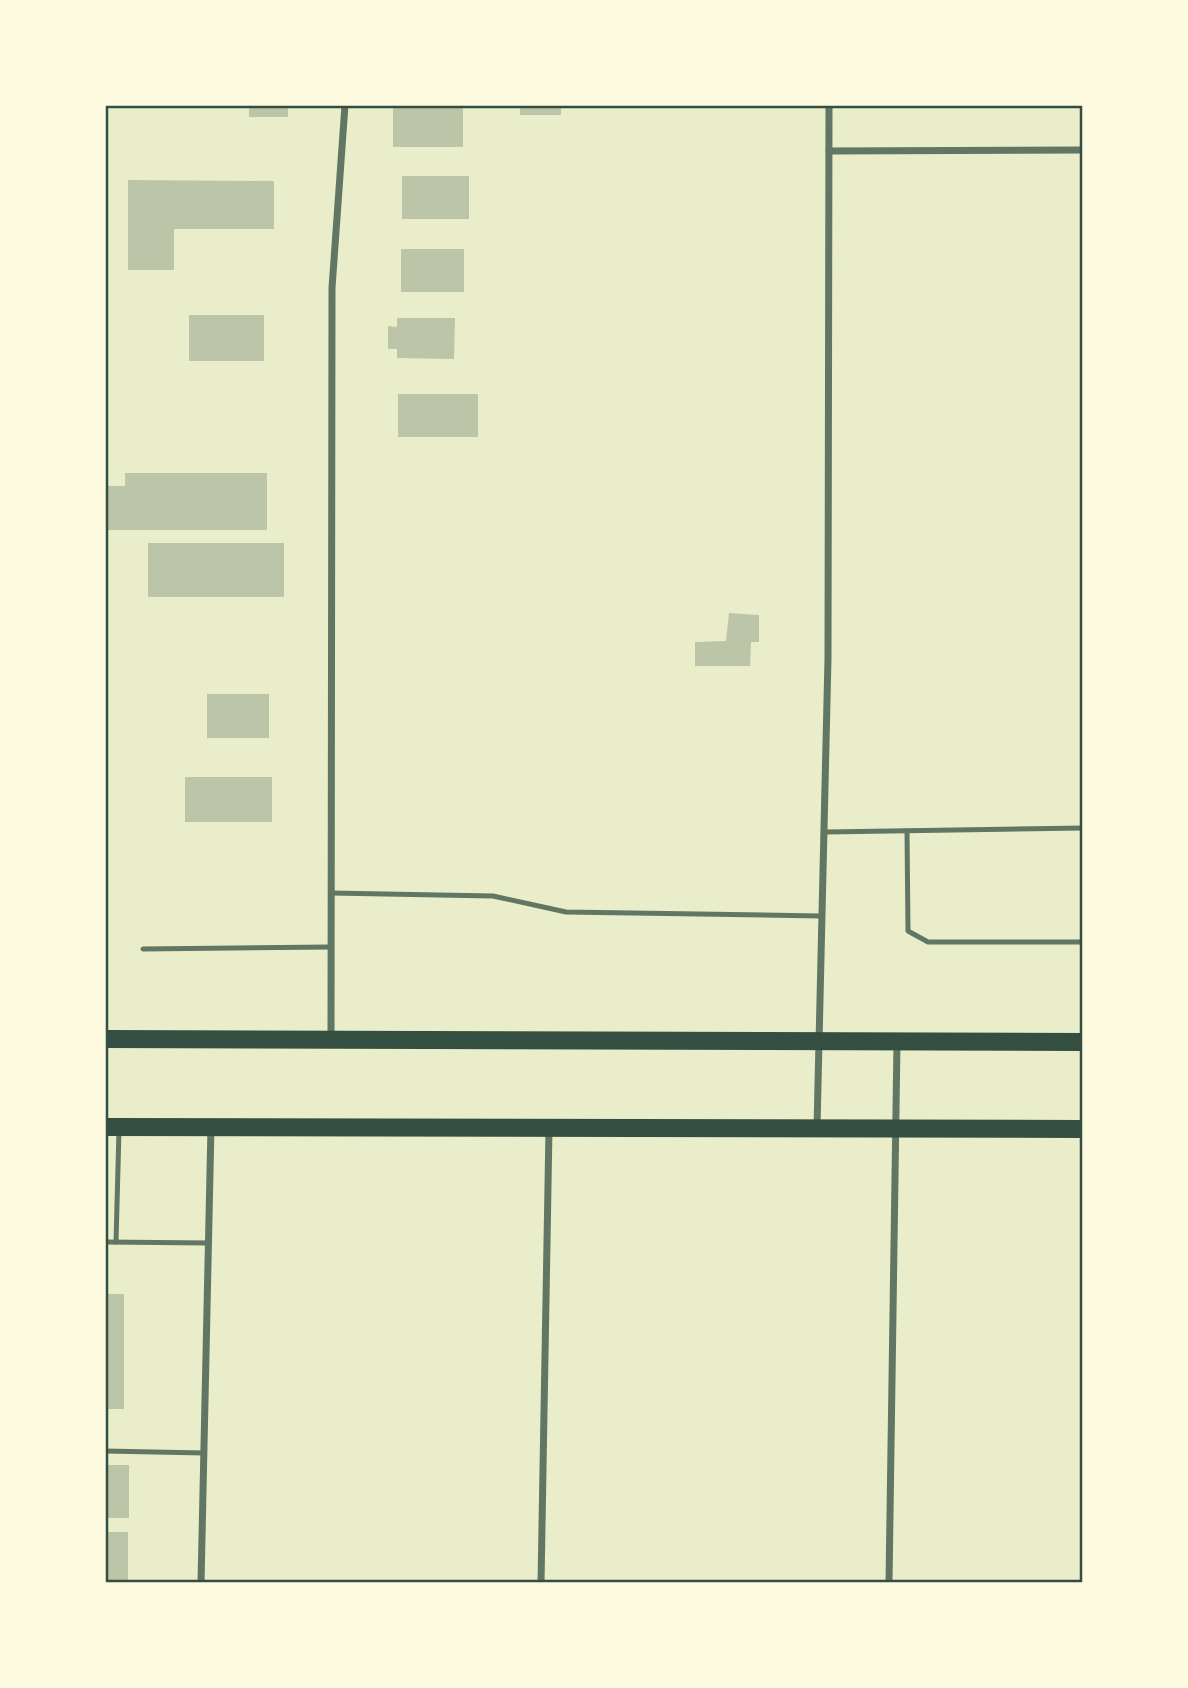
<svg xmlns="http://www.w3.org/2000/svg" width="1188" height="1688" viewBox="0 0 1188 1688" font-family="'PT Sans',sans-serif">
  <rect width="100%" height="100%" fill="#e9edc9"/>
  <g fill="#bcc5a7">
    <rect x="249" y="105" width="39" height="12"/>
    <rect x="393" y="105" width="70" height="42"/>
    <rect x="520" y="105" width="41" height="10"/>
    <rect x="402" y="176" width="67" height="43"/>
    <path d="M128 180 274 181V229H174V270H128Z"/>
    <rect x="401" y="249" width="63" height="43"/>
    <rect x="189" y="315" width="75" height="46"/>
    <path d="M397 318H455L454 359 397 358V349H388V326L397 327Z"/>
    <rect x="398" y="394" width="80" height="43"/>
    <path d="M125 473H267V530H105V486H125Z"/>
    <rect x="148" y="543" width="136" height="54"/>
    <path d="M729 613 759 615V642H751L750 666H695V642L726 641Z"/>
    <rect x="207" y="694" width="62" height="44"/>
    <rect x="185" y="777" width="87" height="45"/>
    <rect x="105" y="1294" width="19" height="115"/>
    <rect x="105" y="1465" width="24" height="53"/>
    <rect x="105" y="1532" width="23" height="51"/>
  </g>
  <g fill="none" stroke-linecap="round" stroke-linejoin="round">
    <g stroke="#617663" stroke-width="5">
      <path d="M907 831 908 931 928 942H1083"/>
      <path d="M826 832 1083 828"/>
      <path d="M331 893 493 896 566 912 821 916"/>
      <path d="M143 949 331 947"/>
      <path d="M105 1242 208 1243"/>
      <path d="M116 1242 119 1130"/>
      <path d="M105 1451 204 1453"/>
    </g>
    <g stroke="#617663" stroke-width="7">
      <path d="M829 151 1083 150"/>
      <path d="M331 1039 332 288 345 105"/>
      <path d="M817 1128 828 658 829 105"/>
      <path d="M201 1583 211 1127"/>
      <path d="M541 1583 549 1129"/>
      <path d="M889 1583 897 1042"/>
    </g>
    <g stroke="#344e41" stroke-width="18">
      <path d="M105 1039 1083 1042"/>
      <path d="M105 1127 1083 1129"/>
    </g>
  </g>
  <rect width="1188" height="1688" fill="none" stroke="#fefae0" stroke-width="214"/>
  <rect x="107" y="107" width="974" height="1474" fill="none" stroke="#344e41" stroke-width="2.5"/>
</svg>
